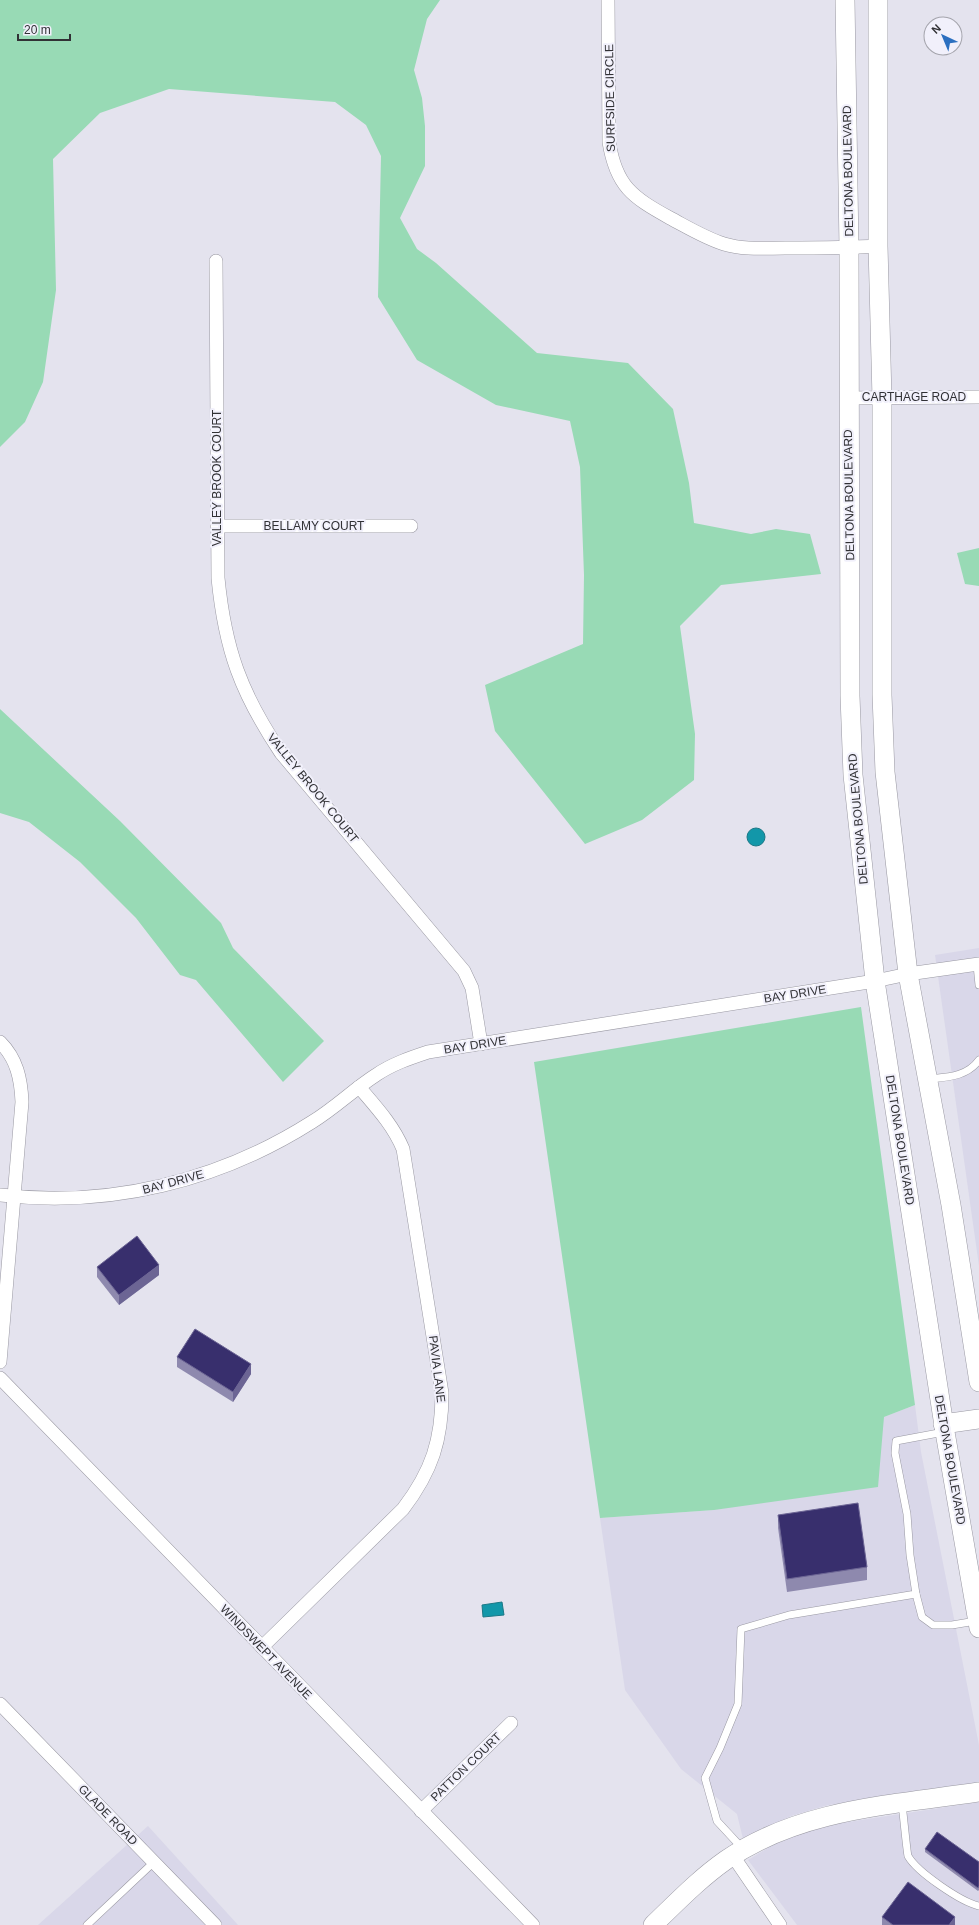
<svg xmlns="http://www.w3.org/2000/svg" width="979" height="1925" viewBox="0 0 979 1925" font-family="Helvetica,sans-serif">
  <rect width="100%" height="100%" fill="#e4e3ee"/>
  <g fill="#d9d7e9">
    <path d="M979 948V1266L935 955Z"/>
    <path d="M915 1405 921 1452 979 1745V1783L828 1805 791 1816 743 1839 737 1814 681 1769 625 1690 600 1518 714 1510 884 1417Z"/>
    <path d="M979 1802V1925H797L748 1860 771 1846 799 1834 835 1824Z"/>
    <path d="M148 1826 238 1925H38Z"/>
  </g>
  <g fill="#98dab5">
    <path d="M0 0H440L427 19 414 70 422 98 425 126V166L400 218 417 249 436 263 537 353 628 363 673 409 689 483 694 523 751 534 776 529 810 534 821 574 721 585 680 626 695 734 694 780 642 820 585 844 495 731 485 685 583 644 584 575 580 467 570 421 496 405 417 360 378 297 381 156 366 125 335 102 169 89 100 113 53 159 56 290 43 382 25 422 0 447Z"/>
    <path d="M979 548V586L965 584 957 553Z"/>
    <path d="M0 709 120 821 221 923 233 948 324 1041 283 1082 196 980 180 975 136 918 80 862 29 822 0 813Z"/>
    <path d="M861 1007 915 1405 884 1417 878 1487 714 1510 600 1518 534 1062Z"/>
  </g>
  <g fill="#1297a9" stroke="#1b7886">
    <circle cx="756" cy="837" r="9"/>
    <path d="M502 1602 504 1615 483 1617 482 1605Z"/>
  </g>
  <g fill="none" stroke-linecap="round" stroke-linejoin="round">
    <defs>
      <g id="service">
        <path d="M977 965 979 985"/>
        <path d="M928 1079C947 1077 967 1077 979 1060"/>
        <path d="M916 1594 922 1617 933 1625H952L976 1621"/>
        <path d="M902 1804C903 1811 907 1853 908 1856 917 1872 961 1902 979 1906"/>
        <path d="M742 1848 717 1821 705 1778 720 1748 738 1704 741 1629 789 1615 916 1594 910 1555 907 1514 895 1453 896 1441 944 1432"/>
        <path d="M87 1925 154 1862"/>
      </g>
      <g id="minor">
        <path d="M608 0 609 142C616 186 632 197 670 218 687 227 705 238 724 244 744 250 765 248 785 248 816 248 847 248 878 246"/>
        <path d="M216 261 218 578C225 650 241 693 281 753L464 971 472 988 481 1044"/>
        <path d="M848 398 979 397"/>
        <path d="M217 526H411"/>
        <path d="M0 1042C17 1059 21 1079 22 1102L0 1362"/>
        <path d="M0 1195C110 1208 219 1181 312 1122 335 1108 354 1089 376 1075 392 1064 410 1058 428 1052L875 981 908 974 979 964"/>
        <path d="M0 1378 533 1925"/>
        <path d="M262 1647 403 1509C432 1471 442 1440 442 1393L403 1149C393 1125 376 1107 359 1087"/>
        <path d="M0 1704 215 1925"/>
        <path d="M421 1811 511 1723"/>
        <path d="M733 1856 780 1925"/>
      </g>
      <g id="secondary">
        <path d="M845 0 849 248 850 696 853 775 875 981 945 1432 979 1628"/>
        <path d="M878 0V246L882 398V695L885 772 908 974 951 1205 979 1382"/>
        <path d="M943 1424 979 1419"/>
        <path d="M653 1925C677 1902 699 1879 726 1860 800 1809 892 1805 979 1792"/>
      </g>
    </defs>
    <use href="#service" stroke="#9998a2" stroke-width="8"/>
    <use href="#minor" stroke="#9998a2" stroke-width="14"/>
    <use href="#secondary" stroke="#9998a2" stroke-width="20"/>
    <use href="#service" stroke="#fff" stroke-width="7"/>
    <use href="#minor" stroke="#fff" stroke-width="13"/>
    <use href="#secondary" stroke="#fff" stroke-width="19"/>
  </g>
  <g fill="#8e89ae">
    <path d="M97 1267 159 1275 119 1305 97 1277Z"/>
    <path d="M177 1357 251 1374 233 1402 177 1367Z"/>
    <path d="M778 1515 867 1567V1580L787 1592 778 1528Z"/>
    <path d="M925 1849 979 1862V1890L978 1891 925 1852Z"/>
    <path d="M882 1917 955 1925H882Z"/>
  </g>
  <g fill="#6c6594">
    <path d="M159 1265V1275L119 1305V1295Z"/>
    <path d="M251 1364V1374L233 1402V1392Z"/>
    <path d="M955 1917V1925H949Z"/>
  </g>
  <g fill="#382f6d" stroke="#6c6594">
    <path d="M137 1236 159 1265 119 1295 97 1267Z"/>
    <path d="M195 1329 251 1364 233 1392 177 1357Z"/>
    <path d="M858 1503 867 1567 787 1579 778 1515Z"/>
    <path d="M937 1832 979 1862V1886L978 1888 925 1849Z"/>
    <path d="M908 1882 955 1917 949 1925H893L882 1917Z"/>
  </g>
  <g text-anchor="middle" stroke-width="4" stroke-linejoin="round" paint-order="stroke">
    <g font-size="12" fill="#313135" stroke="#f1f0fb">
      <text transform="translate(610 98) rotate(-91)" y="4">SURFSIDE CIRCLE</text>
      <text transform="translate(848 171) rotate(-91)" y="4">DELTONA BOULEVARD</text>
      <text x="914" y="401">CARTHAGE ROAD</text>
      <text transform="translate(217 478) rotate(-90)" y="4">VALLEY BROOK COURT</text>
      <text transform="translate(849 495) rotate(-91)" y="4">DELTONA BOULEVARD</text>
      <text x="314" y="530">BELLAMY COURT</text>
      <text transform="translate(313 788) rotate(51)" y="4">VALLEY BROOK COURT</text>
      <text transform="translate(858 819) rotate(-95)" y="4">DELTONA BOULEVARD</text>
      <text transform="translate(795 994) rotate(-9)" y="4">BAY DRIVE</text>
      <text transform="translate(475 1045) rotate(-9)" y="4">BAY DRIVE</text>
      <text transform="translate(900 1140) rotate(81)" y="4">DELTONA BOULEVARD</text>
      <text transform="translate(173 1182) rotate(-15)" y="4">BAY DRIVE</text>
      <text transform="translate(437 1369) rotate(83)" y="4">PAVIA LANE</text>
      <text transform="translate(950 1460) rotate(80)" y="4">DELTONA BOULEVARD</text>
      <text transform="translate(266 1652) rotate(46)" y="4">WINDSWEPT AVENUE</text>
      <text transform="translate(466 1767) rotate(-44)" y="4">PATTON COURT</text>
      <text transform="translate(108 1815) rotate(46)" y="4">GLADE ROAD</text>
    </g>
  </g>
  <g transform="translate(943 36) rotate(316)"><circle r="19" fill="#f1f0fb" stroke="#a4a4ac"/>
  <path d="M0-3L7 15L0 10L-7 15Z" fill="#2b6fc0"/>
  <text y="-6" font-size="11" font-weight="bold" text-anchor="middle" fill="#313135">N</text>
  </g>
  <path d="M18 34v6h52v-6" fill="none" stroke="#313135" stroke-width="2"/>
  <text x="24" y="34" font-size="12" fill="#313135" stroke="#f1f0fb" stroke-width="3" paint-order="stroke">20 m</text>
</svg>
